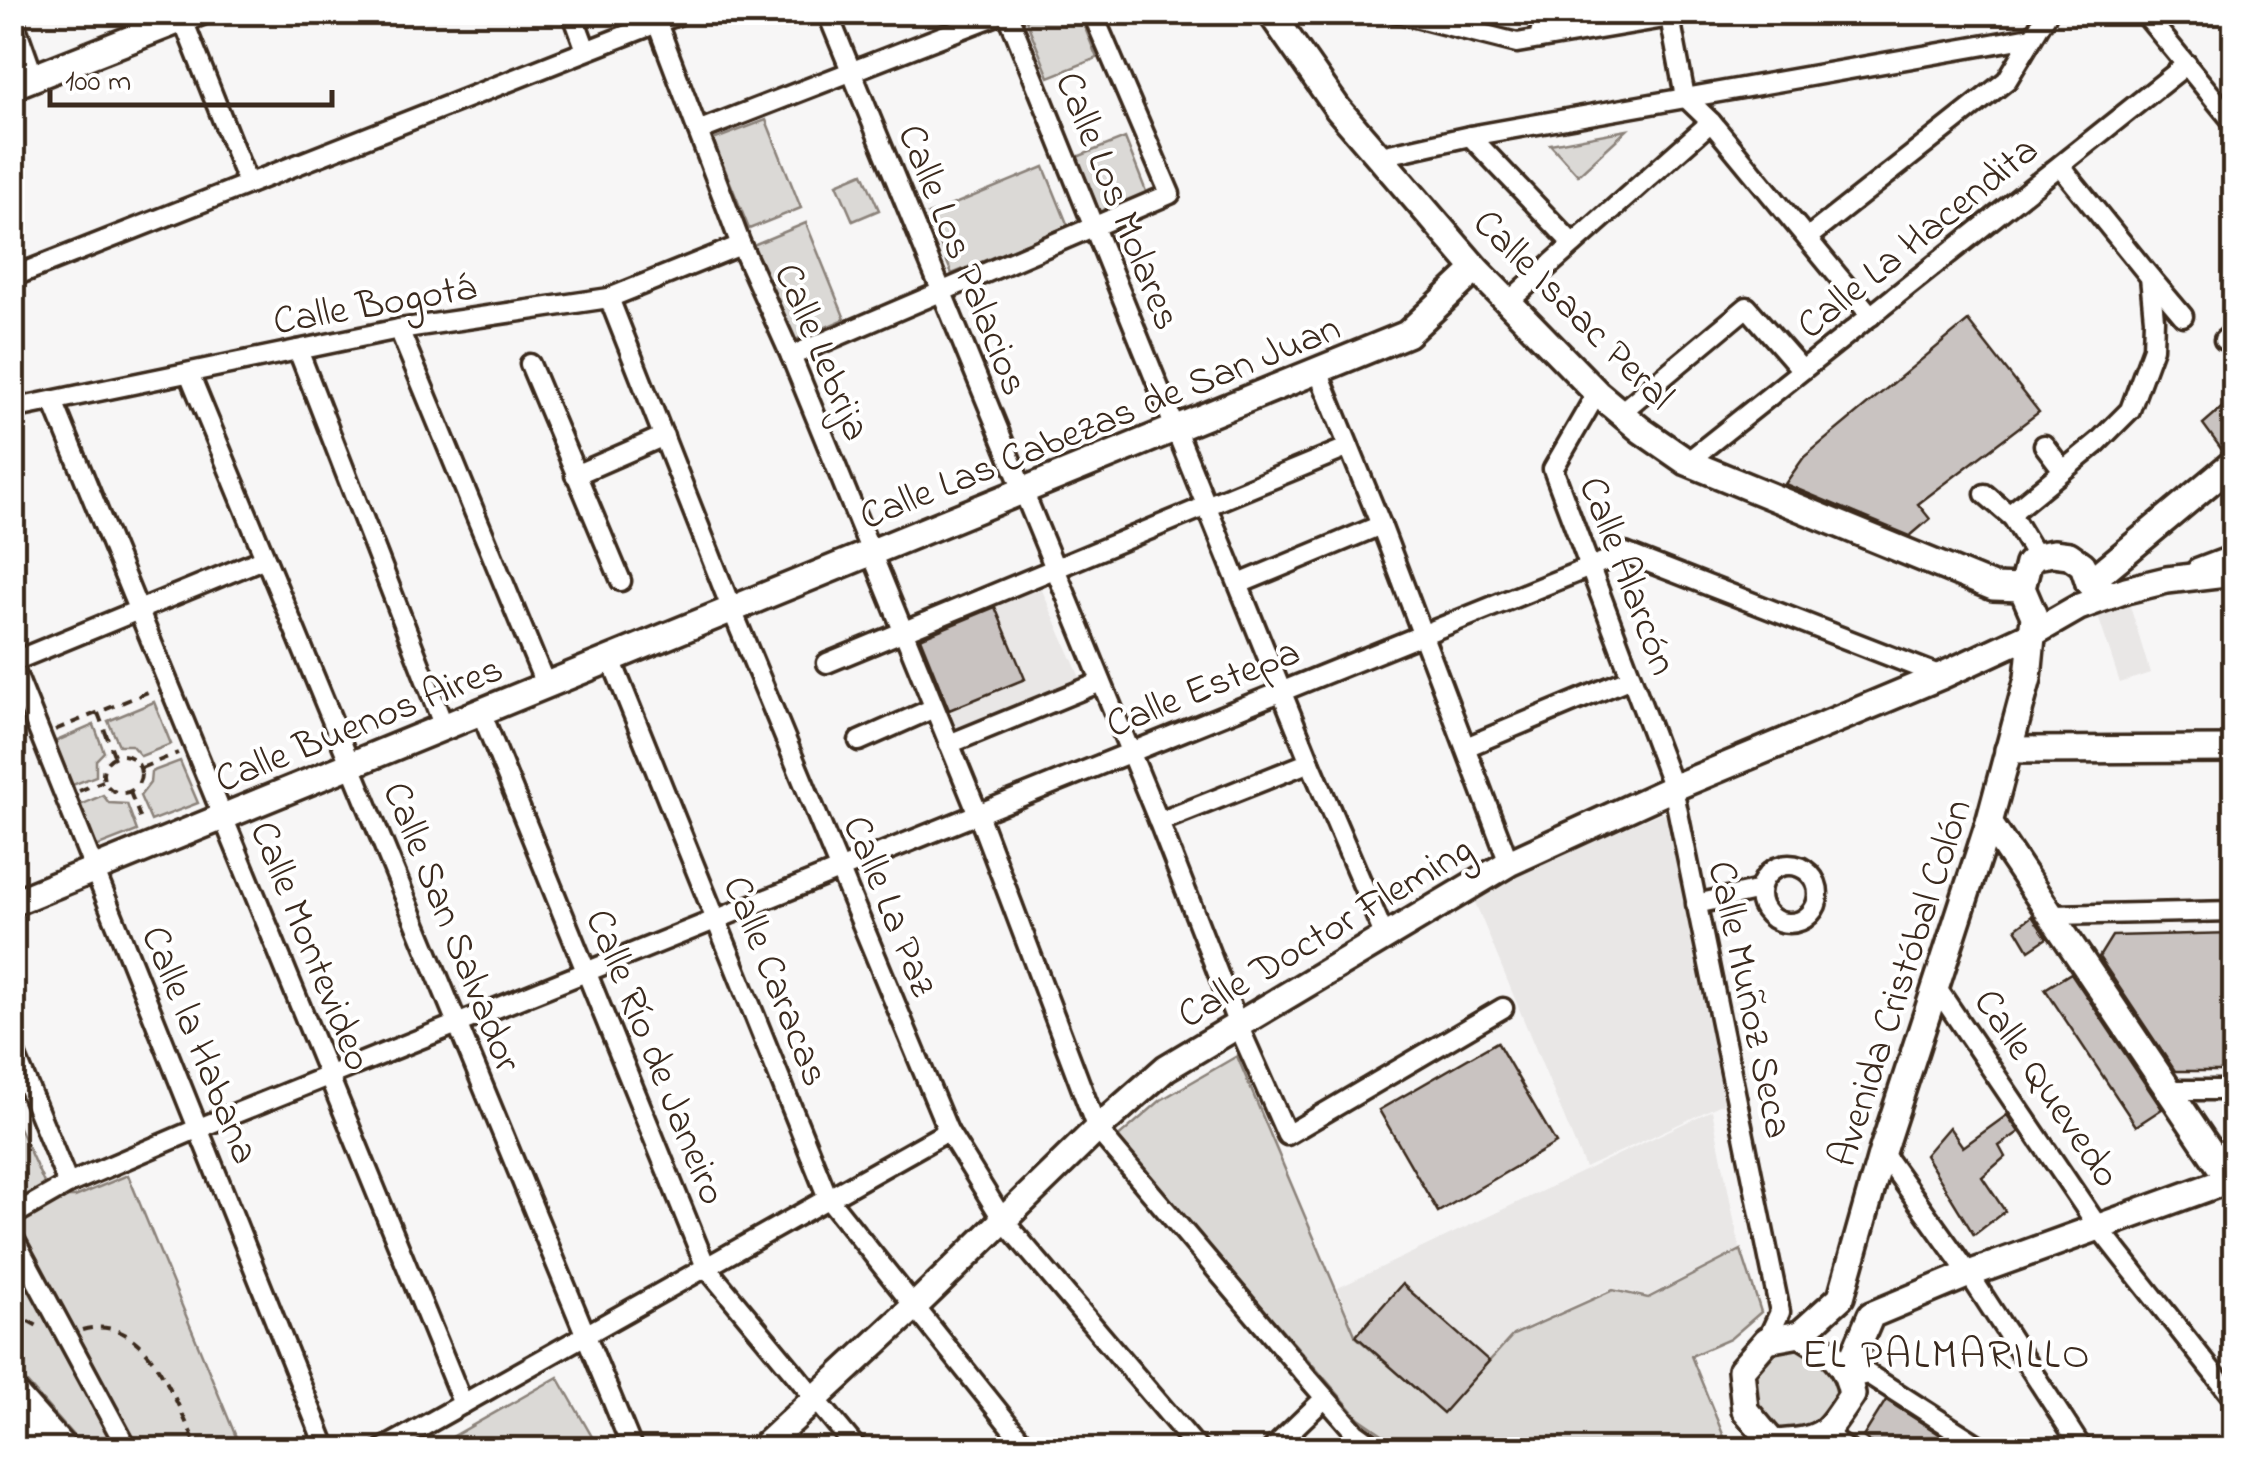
<svg xmlns="http://www.w3.org/2000/svg" width="2247" height="1462" viewBox="0 0 2247 1462" font-family="'Indie Flower',sans-serif">
  <rect width="100%" height="100%" fill="#f7f6f6"/>
  <filter id="ink" filterUnits="userSpaceOnUse"><feTurbulence type="fractalNoise" baseFrequency=".01" numOctaves="2"/><feDisplacementMap in="SourceGraphic" scale="20" xChannelSelector="R" yChannelSelector="G"/><feConvolveMatrix kernelMatrix="1 2 1 2 8 2 1 2 1" color-interpolation-filters="sRGB"/></filter>
  <g filter="url(#ink)">
    <g fill="#e9e7e6">
      <path d="M1038 581 1082 682 954 734 911 634Z"/>
      <path d="M2130 606 2150 673 2120 683 2098 616Z"/>
      <path d="M1662 812 1668 819 1728 1101 1585 1168 1474 900 1503 881Z"/>
      <path d="M1712 1110 1740 1249 1648 1296 1612 1288 1512 1334 1443 1412 1356 1336 1338 1288Z"/>
    </g>
    <g fill="#dbd9d6" stroke="#8b827a" stroke-width="2.5">
      <path d="M1046 12 1079 13 1097 58 1049 77 1026 20Z"/>
      <path d="M766 120 801 208 749 229 713 140Z"/>
      <path d="M1627 130 1578 175 1550 144Z"/>
      <path d="M1125 138 1147 194 1100 213 1077 157Z"/>
      <path d="M1044 167 1068 226 952 274 928 215Z"/>
      <path d="M863 173 879 210 853 221 837 184Z"/>
      <path d="M806 223 845 319 793 341 753 245Z"/>
      <path d="M154 702 171 744 141 756 131 745H119L108 721Z"/>
      <path d="M94 725 104 752 96 760V776L70 786 52 743Z"/>
      <path d="M180 761 198 803 151 821 140 796 150 783 151 772Z"/>
      <path d="M103 795 109 803 127 804 137 831 96 847 80 805Z"/>
      <path d="M1237 1056 1356 1337 1443 1412 1513 1335 1613 1290 1648 1298 1741 1250 1761 1312 1730 1339 1691 1356 1729 1449H1404L1359 1418 1116 1139 1161 1100Z"/>
      <path d="M12 1112 44 1183 55 1197H75L128 1175 241 1449H85L13 1367Z"/>
      <circle cx="1795" cy="1389" r="42"/>
      <path d="M558 1377 599 1449H431Z"/>
    </g>
    <g fill="#c9c3c1" stroke="#3b2a1e" stroke-width="2.5">
      <path d="M1968 321 2039 412 1918 504 1930 519 1910 536 1785 484 1804 457Z"/>
      <path d="M2234 397V446L2222 450 2203 424Z"/>
      <path d="M995 607 1025 679 949 710 920 638Z"/>
      <path d="M2032 916 2047 938 2029 950 2016 928Z"/>
      <path d="M2234 933V1071H2175L2099 957 2112 936Z"/>
      <path d="M2071 973 2162 1109 2136 1126 2045 989Z"/>
      <path d="M1497 1042 1556 1143 1438 1212 1379 1110Z"/>
      <path d="M2007 1115 2019 1132 1999 1146 2005 1157 1982 1177 2005 1211 1974 1235 1925 1155 1949 1127 1963 1147Z"/>
      <path d="M1402 1284 1489 1361 1443 1413 1356 1336Z"/>
      <path d="M1886 1400 1936 1432 1962 1450H1881L1863 1437Z"/>
    </g>
    <g fill="none" stroke-linecap="round" stroke-linejoin="round">
      <defs>
        <g id="street">
          <path d="M572 12 586 50"/>
          <path d="M827 12 1159 822 1238 1025 1287 1135 1503 1008"/>
          <path d="M1007 12 1310 762 1385 937"/>
          <path d="M1395 12 1517 43 1700 12"/>
          <path d="M2143 12 2234 123"/>
          <path d="M12 16 34 78"/>
          <path d="M1670 17 1685 97 1711 122 1871 316"/>
          <path d="M183 20 248 184"/>
          <path d="M657 23 741 245 791 356 978 814 1097 1129 1307 1377 1355 1432 1380 1450"/>
          <path d="M1539 39 1545 12"/>
          <path d="M698 131 1005 12"/>
          <path d="M1470 136 1573 244"/>
          <path d="M1381 156 1470 136 2031 37"/>
          <path d="M1807 238 2007 80 2048 12"/>
          <path d="M12 277 685 12"/>
          <path d="M2150 277 2183 316"/>
          <path d="M609 298 732 610 948 1131 1003 1220 1199 1450"/>
          <path d="M1507 303 1711 122"/>
          <path d="M399 329 546 686"/>
          <path d="M2224 340 2234 332"/>
          <path d="M298 350 444 727"/>
          <path d="M791 356 1170 194 1092 12"/>
          <path d="M530 364 621 581"/>
          <path d="M1318 371 1381 525 1509 863"/>
          <path d="M189 373 633 1450"/>
          <path d="M1597 393 1553 469 1673 788 1780 1312 1767 1340"/>
          <path d="M53 401 463 1404"/>
          <path d="M12 409 399 329 609 298 741 245"/>
          <path d="M1620 413 1747 307 1802 370"/>
          <path d="M2044 445 2063 470"/>
          <path d="M1687 462 2187 64"/>
          <path d="M575 475 664 436"/>
          <path d="M1985 494 2013 518"/>
          <path d="M2036 556 2013 518 2015 510 2098 442 2130 410 2153 348 2154 319 2150 277 2060 166"/>
          <path d="M2197 569 2234 555"/>
          <path d="M1239 584 1381 525"/>
          <path d="M611 659 828 1198 1029 1450"/>
          <path d="M12 662 265 558"/>
          <path d="M827 663 1349 447"/>
          <path d="M12 664 327 1450"/>
          <path d="M481 712 706 1267 858 1450"/>
          <path d="M859 741 934 708"/>
          <path d="M949 744 1101 682"/>
          <path d="M1466 747 1631 678"/>
          <path d="M1159 822 1310 762"/>
          <circle cx="1789" cy="894" r="29"/>
          <path d="M1696 904 1760 890"/>
          <path d="M2053 915 2234 911"/>
          <path d="M1936 987 2099 1228 2234 1399"/>
          <path d="M12 1047 68 1184"/>
          <path d="M2171 1090H2234"/>
          <path d="M1882 1152 1969 1274 2083 1450"/>
          <path d="M12 1216 68 1184 199 1128 1625 553 1941 676"/>
          <path d="M12 1235 128 1450"/>
          <path d="M1850 1378 1868 1374 1986 1450"/>
          <path d="M1829 1429 1834 1440 1848 1450"/>
          <path d="M381 1450 948 1131"/>
          <path d="M1271 1450 1325 1398"/>
        </g>
        <g id="secondary">
          <path d="M1270 12 1338 109 1476 269 1597 393 1641 430 1687 462 1993 587 2022 588"/>
          <path d="M12 86 200 12"/>
          <path d="M2089 583 2234 462"/>
          <path d="M2008 750 2234 749"/>
          <path d="M1989 823 2234 1187"/>
          <path d="M12 903 1407 334 1476 269"/>
          <path d="M1800 1334 1841 1297 1882 1152 1989 823 2028 678 2034 616 2022 588 2028 564 2036 556 2053 553 2069 555 2083 565 2089 583 2100 591 2113 594"/>
          <path d="M1800 1334C1829 1351 1847 1361 1852 1395 1824 1437 1824 1440 1773 1443L1745 1410 1741 1370 1767 1340Z"/>
          <path d="M1847 1371 1871 1315 1969 1274 2229 1180"/>
          <path d="M760 1450 914 1307 1097 1129 1166 1068 1509 863 1673 788 1941 676 2032 634 2079 607 2126 590 2167 580 2234 572"/>
        </g>
        <g id="primary">
          <path d="M12 1393 63 1450"/>
          <path d="M12 1425 33 1450"/>
        </g>
      </defs>
      <use href="#street" stroke="#3b2a1e" stroke-width="25"/>
      <use href="#secondary" stroke="#3b2a1e" stroke-width="32"/>
      <use href="#primary" stroke="#3b2a1e" stroke-width="35"/>
      <g stroke="#3b2a1e" stroke-width="4" stroke-dasharray="10 8" stroke-linecap="butt">
        <path d="M98 713 114 755"/>
        <path d="M55 730 153 690"/>
        <circle cx="122" cy="774" r="19"/>
        <path d="M141 768 178 753"/>
        <path d="M79 791 103 781"/>
        <path d="M130 792 143 825"/>
        <path d="M12 1312 43 1329"/>
        <path d="M82 1330C148 1311 175 1403 199 1450"/>
      </g>
      <use href="#street" stroke="#fff" stroke-width="18"/>
      <use href="#secondary" stroke="#fff" stroke-width="25"/>
      <use href="#primary" stroke="#fff" stroke-width="28"/>
    </g>
  </g>
  <g text-anchor="middle" stroke-width="8" stroke-linejoin="round" paint-order="stroke">
    <g font-size="40" fill="#3b2a1e" stroke="#fff">
      <text transform="translate(1120 200) rotate(68)" y="14">Calle Los Molares</text>
      <text transform="translate(1916 236) rotate(-39)" y="14">Calle La Hacendita</text>
      <text transform="translate(965 259) rotate(68)" y="14">Calle Los Palacios</text>
      <text transform="translate(374 302) rotate(-10)" y="14">Calle Bogotá</text>
      <text transform="translate(1575 308) rotate(45)" y="14">Calle Isaac Peral</text>
      <text transform="translate(824 351) rotate(67)" y="14">Calle Lebrija</text>
      <text transform="translate(1099 420) rotate(-22)" y="14">Calle Las Cabezas de San Juan</text>
      <text transform="translate(1630 575) rotate(69)" y="14">Calle Alarcón</text>
      <text transform="translate(1202 686) rotate(-22)" y="14">Calle Estepa</text>
      <text transform="translate(358 722) rotate(-22)" y="14">Calle Buenos Aires</text>
      <text transform="translate(892 905) rotate(68)" y="14">Calle La Paz</text>
      <text transform="translate(454 926) rotate(68)" y="14">Calle San Salvador</text>
      <text transform="translate(1324 930) rotate(-31)" y="14">Calle Doctor Fleming</text>
      <text transform="translate(313 945) rotate(68)" y="14">Calle Montevideo</text>
      <text transform="translate(778 980) rotate(68)" y="14">Calle Caracas</text>
      <text transform="translate(1898 982) rotate(-72)" y="14">Avenida Cristóbal Colón</text>
      <text transform="translate(1752 999) rotate(78)" y="14">Calle Muñoz Seca</text>
      <text transform="translate(202 1044) rotate(68)" y="14">Calle la Habana</text>
      <text transform="translate(658 1056) rotate(68)" y="14">Calle Río de Janeiro</text>
      <text transform="translate(2049 1087) rotate(56)" y="14">Calle Quevedo</text>
    </g>
    <g font-size="42" letter-spacing="2.5" fill="#3b2a1e" stroke="#fff">
      <text x="1947" y="1367">EL PALMARILLO</text>
    </g>
  </g>
  <rect width="2247" height="1462" fill="none" stroke="#fff" stroke-width="50"/>
  <rect x="25" y="25" width="2197" height="1412" fill="none" stroke="#3b2a1e" stroke-width="4" filter="url(#ink)"/>
  <path d="M50 90v15h282v-15" fill="none" stroke="#3b2a1e" stroke-width="5"/>
  <text x="65" y="90" font-size="30" fill="#3b2a1e" stroke="#ffffff" stroke-width="8" paint-order="stroke">100 m</text>
</svg>
